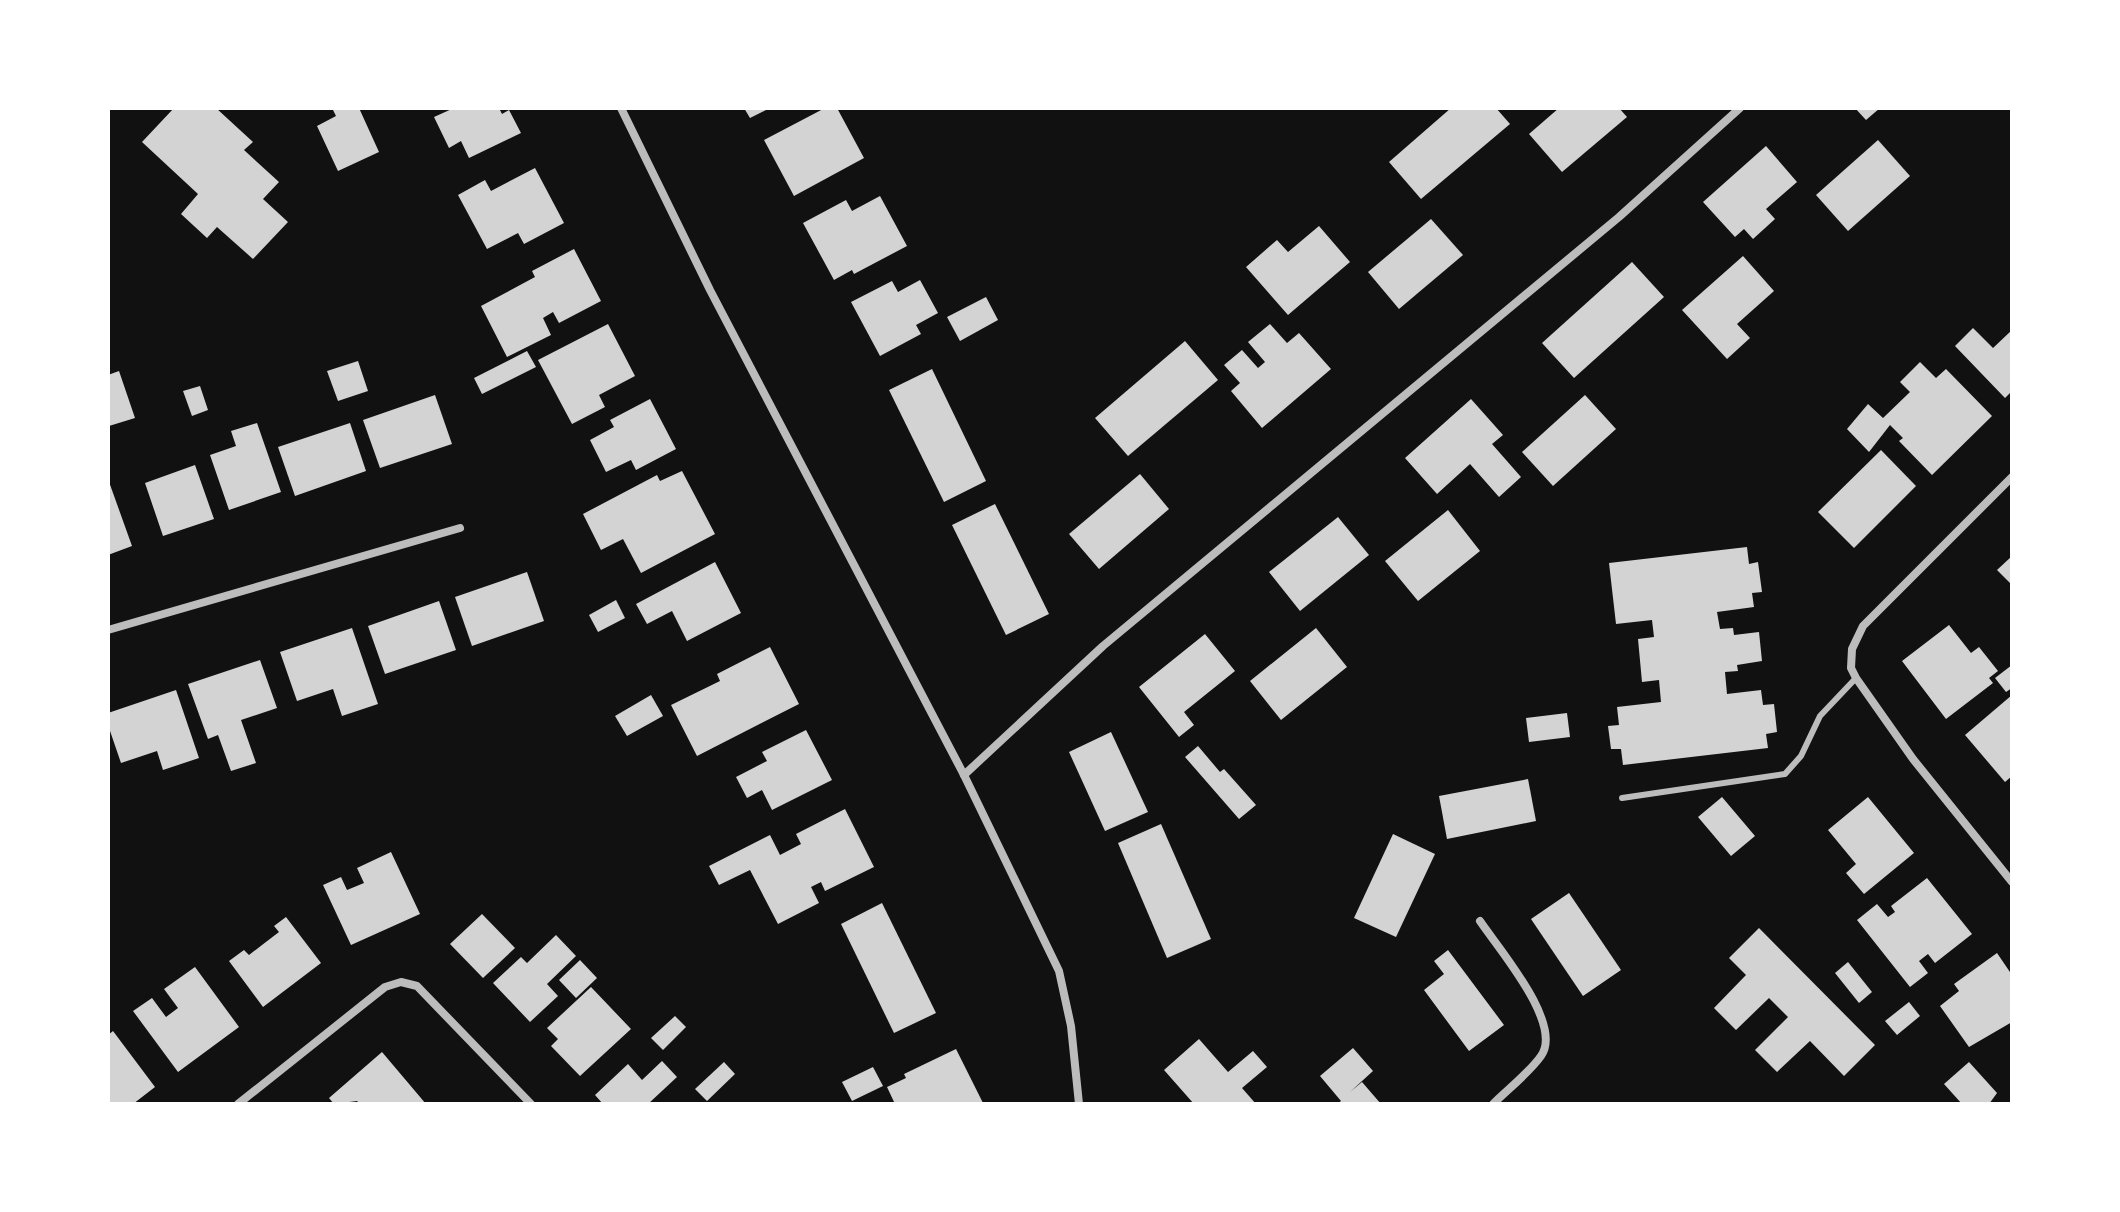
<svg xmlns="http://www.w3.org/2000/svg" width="2120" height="1212" viewBox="0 0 2120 1212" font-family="'Alegreya Sans',sans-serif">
  <rect width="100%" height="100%" fill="#111"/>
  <g fill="#d3d3d3">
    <path d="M174 108H216L253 142 244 150 279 182 263 199 288 222 253 259 217 227 207 238 181 214 198 194 142 142Z"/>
    <path d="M332 108H359L379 152 338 171 317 126 336 116Z"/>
    <path d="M454 108H499L502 114 509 110 521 133 469 158 461 141 449 148 434 117Z"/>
    <path d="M744 108H770L750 118Z"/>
    <path d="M825 108H837L864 158 794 196 764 140Z"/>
    <path d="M1451 108H1496L1510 124 1421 199 1389 162Z"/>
    <path d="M1559 108H1619L1627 117 1562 172 1529 134Z"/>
    <path d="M1855 108H1880L1866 120Z"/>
    <path d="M1878 140 1910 176 1848 231 1816 195Z"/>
    <path d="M1766 146 1797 182 1766 209 1775 219 1753 239 1744 229 1735 237 1703 202Z"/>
    <path d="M535 168 564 223 524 244 518 233 487 249 458 195 485 180 491 191Z"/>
    <path d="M880 196 907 246 854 274 852 270 834 280 803 223 846 200 852 211Z"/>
    <path d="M1431 219 1463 255 1399 309 1368 272Z"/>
    <path d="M1319 226 1350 262 1288 315 1246 267 1277 240 1288 252Z"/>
    <path d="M574 249 601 301 559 323 553 312 543 318 551 335 507 357 481 306 535 277 532 271Z"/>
    <path d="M1743 256 1774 291 1737 324 1750 338 1727 359 1682 310Z"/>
    <path d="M1632 262 1664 297 1574 378 1542 343Z"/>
    <path d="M920 280 938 313 916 325 921 334 880 356 851 302 892 281 898 292Z"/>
    <path d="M986 297 998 320 960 341 947 317Z"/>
    <path d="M608 324 635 376 599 395 605 407 572 424 538 360Z"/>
    <path d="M1270 324 1287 343 1299 333 1331 369 1262 428 1231 391 1240 383 1224 365 1242 350 1258 368 1265 362 1248 342Z"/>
    <path d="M1973 328 1993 348 2012 330V391L2005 398 1955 346Z"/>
    <path d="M1185 341 1218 380 1128 456 1095 418Z"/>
    <path d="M527 351 536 367 482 394 474 378Z"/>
    <path d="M358 361 368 391 338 401 327 371Z"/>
    <path d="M1920 362 1936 378 1946 369 1992 416 1932 475 1899 441 1903 438 1890 425 1869 452 1847 429 1868 404 1883 418 1910 392 1900 382Z"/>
    <path d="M932 369 986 481 944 502 889 390Z"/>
    <path d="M119 371 135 418 109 426 108 375Z"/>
    <path d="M200 386 208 410 192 416 183 391Z"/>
    <path d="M435 395 452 444 380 468 363 420Z"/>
    <path d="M1585 395 1616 429 1553 486 1522 452Z"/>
    <path d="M650 399 676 449 636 470 631 460 606 472 590 440 614 427 610 420Z"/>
    <path d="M1471 399 1503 435 1492 444 1521 477 1499 497 1470 464 1437 494 1405 458Z"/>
    <path d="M257 423 281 492 229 510 210 455 236 446 231 431Z"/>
    <path d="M350 423 366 471 295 496 278 447Z"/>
    <path d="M1881 450 1916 486 1854 548 1818 512Z"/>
    <path d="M195 465 214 519 163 536 145 483Z"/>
    <path d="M682 471 715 534 641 573 623 539 601 550 583 514 657 475 660 481Z"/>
    <path d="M1140 474 1169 509 1099 569 1069 534Z"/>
    <path d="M108 479 132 546 108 555Z"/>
    <path d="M995 504 1049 614 1006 635 952 525Z"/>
    <path d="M1448 510 1480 551 1418 601 1385 561Z"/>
    <path d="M1338 517 1369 555 1300 611 1269 572Z"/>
    <path d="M1747 547 1749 564 1758 562 1762 592 1752 593 1754 607 1717 612 1720 629 1733 628 1734 635 1759 632 1762 661 1737 665 1738 671 1725 672 1727 694 1761 690 1763 705 1774 704 1777 732 1766 734 1768 748 1623 765 1621 749H1611L1608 726 1619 725 1617 707 1661 702 1659 680 1642 682 1638 639 1654 637 1652 620 1616 624 1609 563Z"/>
    <path d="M2012 556V585L1997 570Z"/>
    <path d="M715 562 741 613 687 641 672 611 647 624 636 604Z"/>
    <path d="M527 572 544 621 472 646 455 597Z"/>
    <path d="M616 600 625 618 598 632 589 615Z"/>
    <path d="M439 601 456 650 385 674 368 626Z"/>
    <path d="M1949 625 1971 653 1979 647 1998 671 1989 678 1993 683 1946 719 1902 661Z"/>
    <path d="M352 628 378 704 342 716 333 689 297 701 280 652Z"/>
    <path d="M1316 628 1347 667 1281 720 1250 681Z"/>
    <path d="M1205 634 1235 671 1184 712 1194 725 1179 737 1139 687Z"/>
    <path d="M770 647 799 704 697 756 671 705 720 681 717 674Z"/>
    <path d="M260 660 277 708 241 720 256 763 231 771 218 735 208 739 188 684Z"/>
    <path d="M2012 665V688L2006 692 1995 678Z"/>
    <path d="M176 690 199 758 163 770 157 751 121 763 108 725V713Z"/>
    <path d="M651 695 663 716 627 736 615 716Z"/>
    <path d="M2012 695V776L2005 782 1965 735Z"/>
    <path d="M1567 713 1570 737 1529 742 1526 718Z"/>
    <path d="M806 730 832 780 772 810 762 790 747 798 736 777 767 761 762 752Z"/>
    <path d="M1111 732 1148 812 1105 831 1069 752Z"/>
    <path d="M1198 746 1220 772 1224 769 1256 805 1239 819 1185 757Z"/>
    <path d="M1528 779 1536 821 1447 839 1439 796Z"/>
    <path d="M1722 797 1755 836 1731 856 1698 817Z"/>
    <path d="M1868 797 1914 853 1864 894 1846 873 1856 864 1828 830Z"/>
    <path d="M845 809 874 867 825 891 821 882 811 887 819 903 778 924 750 870 719 885 709 866 770 835 780 855 801 844 796 834Z"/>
    <path d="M1161 824 1211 939 1167 958 1118 843Z"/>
    <path d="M1393 834 1435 854 1396 937 1354 918Z"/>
    <path d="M391 852 420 914 351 945 323 885 341 877 347 890 364 883 357 868Z"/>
    <path d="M1927 878 1972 934 1935 963 1928 954 1919 961 1928 973 1910 987 1857 920 1877 904 1888 917 1895 912 1891 906Z"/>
    <path d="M1569 893 1621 970 1583 996 1531 919Z"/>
    <path d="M882 903 936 1013 894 1033 841 924Z"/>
    <path d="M482 914 515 948 483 978 450 944Z"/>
    <path d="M286 917 321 963 263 1007 229 961 244 950 249 955 262 945 279 932 274 926Z"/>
    <path d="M1759 928 1875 1045 1844 1076 1810 1041 1777 1072 1755 1050 1788 1017 1769 998 1736 1030 1714 1008 1746 975 1729 958Z"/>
    <path d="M556 935 576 956 547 984 558 996 530 1022 493 983 521 957 527 963Z"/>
    <path d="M1448 950 1504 1025 1469 1051 1424 990 1444 974 1434 961Z"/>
    <path d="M1997 953 2012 975V1022L1969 1047 1940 1006 1959 991 1954 984Z"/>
    <path d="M580 960 597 978 576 998 559 980Z"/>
    <path d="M1848 962 1872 992 1859 1003 1835 973Z"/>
    <path d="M195 967 239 1027 178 1072 133 1011 152 998 166 1017 178 1008 164 989Z"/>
    <path d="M591 987 631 1029 580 1076 551 1046 558 1039 547 1028Z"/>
    <path d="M1909 1002 1920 1016 1897 1035 1885 1021Z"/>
    <path d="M675 1016 686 1027 663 1050 651 1038Z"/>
    <path d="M113 1031 155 1087 133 1104H108V1035Z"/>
    <path d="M1199 1039 1228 1072 1253 1051 1267 1067 1242 1088 1256 1104H1194L1164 1070Z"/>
    <path d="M1353 1048 1373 1071 1350 1092 1362 1082 1381 1104H1337L1341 1101 1320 1076Z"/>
    <path d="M956 1049 983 1103 895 1104 887 1087 906 1078 904 1074Z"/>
    <path d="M382 1052 426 1104H360L357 1101 334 1104 329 1098Z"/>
    <path d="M662 1061 677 1077 648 1104H603L595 1095 628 1064 642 1080Z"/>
    <path d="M724 1062 735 1074 707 1101 695 1089Z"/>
    <path d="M1969 1062 1997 1093 1989 1104H1962L1944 1084Z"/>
    <path d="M873 1067 883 1086 852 1101 842 1082Z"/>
  </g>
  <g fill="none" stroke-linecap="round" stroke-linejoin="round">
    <path stroke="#bcbcbc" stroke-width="6" d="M1622 798 1785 774 1801 756 1820 716 1856 678"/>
    <g stroke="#bcbcbc" stroke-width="8">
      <path d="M621 108 710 290 964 775 1059 971 1071 1026 1079 1104"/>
      <path d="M2012 477 1863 626 1852 649 1851 668 1856 678 1913 759 2012 882"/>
      <path d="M108 630 460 528"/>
      <path d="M964 775 1103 646 1619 217 1740 108"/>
      <path d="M1480 921C1498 948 1564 1024 1541 1056 1529 1073 1508 1089 1493 1104"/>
      <path d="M238 1104 385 987 401 982 417 986 531 1104"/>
    </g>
  </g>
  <rect width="2120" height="1212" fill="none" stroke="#ffffff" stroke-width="220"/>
</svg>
